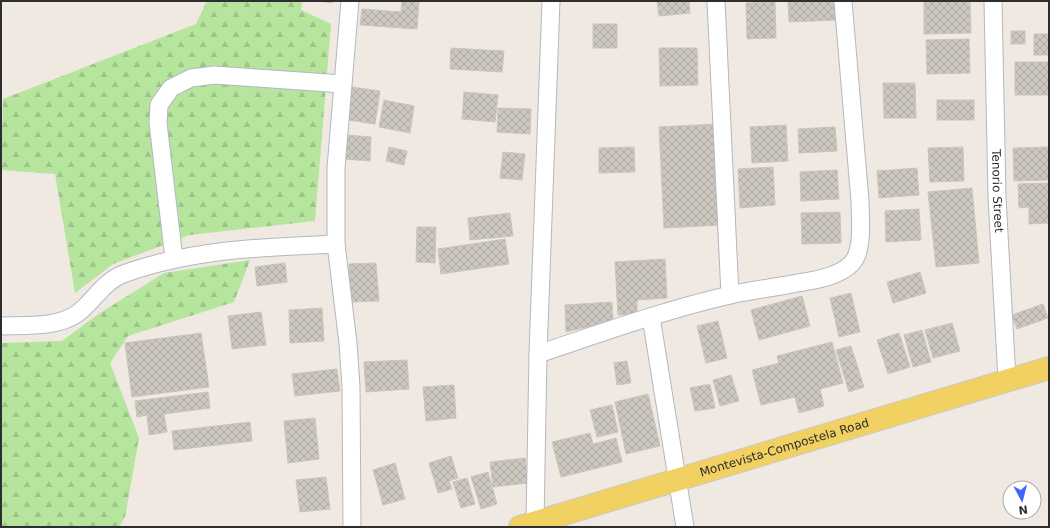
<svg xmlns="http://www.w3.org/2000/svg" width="1050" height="528" viewBox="0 0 1050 528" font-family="'DejaVu Sans',sans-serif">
  <defs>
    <pattern id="forest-firs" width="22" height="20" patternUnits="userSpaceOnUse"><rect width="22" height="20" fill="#b6e59e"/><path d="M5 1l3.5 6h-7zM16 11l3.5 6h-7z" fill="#9dc588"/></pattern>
    <pattern id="building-cross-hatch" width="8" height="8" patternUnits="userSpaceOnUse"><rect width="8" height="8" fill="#cbc7bf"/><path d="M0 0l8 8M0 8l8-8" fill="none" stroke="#afaba4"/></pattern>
  </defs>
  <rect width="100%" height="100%" fill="#efe9e1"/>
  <g fill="url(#forest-firs)">
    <path d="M207 1H302L301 10 331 24 315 221 190 235 113 264 75 293 55 174 1 170 3 99 196 24Z"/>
    <path d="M250 260 234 302 128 336 110 363 139 438 125 517 119 527H1V343L62 341 97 315 164 273Z"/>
  </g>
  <g fill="url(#building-cross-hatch)" stroke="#cbc5ba">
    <path d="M320 1H333L332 3Z"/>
    <path d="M402 1H419L417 29 360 25 362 9 401 12Z"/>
    <path d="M657 1H689L690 13 659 16Z"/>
    <path d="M788 1H836L837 20 789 22Z"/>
    <path d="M924 1H970L971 33 924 34Z"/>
    <path d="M775 2 776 38 747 39 746 3Z"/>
    <rect x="593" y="24" width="24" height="24"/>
    <rect x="1011" y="31" width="14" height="13"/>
    <rect x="1034" y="34" width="15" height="21"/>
    <path d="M969 39 970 73 927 74 926 40Z"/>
    <path d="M451 48 504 51 502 72 450 69Z"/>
    <path d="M659 48H697L698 85 660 86Z"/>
    <rect x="1015" y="62" width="34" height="33"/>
    <path d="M883 83H915L916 118H884Z"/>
    <path d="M352 87 380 91 375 124 347 120Z"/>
    <path d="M464 92 498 95 495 122 462 119Z"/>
    <path d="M384 100 414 106 410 133 379 127Z"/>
    <rect x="937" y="100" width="37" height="20"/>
    <path d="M498 108 531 109 530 134 497 132Z"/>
    <path d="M716 124 722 225 664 228 659 127Z"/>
    <path d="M786 125 788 161 752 163 750 127Z"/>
    <path d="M835 127 837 151 799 153 798 129Z"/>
    <path d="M346 135 371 137 370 161 344 159Z"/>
    <path d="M389 147 407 151 404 165 386 161Z"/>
    <path d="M634 147 635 172 599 173V148Z"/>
    <path d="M963 147 964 181 930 182 928 148Z"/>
    <path d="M1049 147V180L1014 181 1013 148Z"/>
    <path d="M503 152 525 154 522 180 500 178Z"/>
    <path d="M773 167 775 205 740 208 738 169Z"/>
    <path d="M917 168 919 195 879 198 877 171Z"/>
    <path d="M837 170 839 199 801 201 800 172Z"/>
    <path d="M1049 183V223L1029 224V207L1019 208 1018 184Z"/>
    <path d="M972 188 979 263 936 267 928 192Z"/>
    <path d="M919 209 921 240 886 242 885 211Z"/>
    <path d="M840 212 841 243 802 244 801 213Z"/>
    <path d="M510 213 513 236 470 240 468 218Z"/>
    <path d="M417 227H436L435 263 416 262Z"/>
    <path d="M505 239 509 264 441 274 438 249Z"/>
    <path d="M665 259 667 298 637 300V314L618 315 615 262Z"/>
    <path d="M285 263 287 282 257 286 255 267Z"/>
    <path d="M376 263 379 301 351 302 349 264Z"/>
    <path d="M920 272 926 293 893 303 887 282Z"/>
    <path d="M851 293 860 332 839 337 830 298Z"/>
    <path d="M802 296 810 326 759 340 751 310Z"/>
    <path d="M612 302 613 321 566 332 565 305Z"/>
    <path d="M1043 304 1048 318 1017 329 1012 315Z"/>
    <path d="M322 308 324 341 290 343 289 310Z"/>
    <path d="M261 312 266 345 232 349 228 316Z"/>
    <path d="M718 321 727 358 706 363 697 326Z"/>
    <path d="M952 323 960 351 933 358 925 330Z"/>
    <path d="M922 330 931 362 913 367 904 335Z"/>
    <path d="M201 333 209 387 132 397 125 343Z"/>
    <path d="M899 333 910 367 888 374 877 340Z"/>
    <path d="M832 342 843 383 820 389 824 406 799 413 795 397 761 405 752 370 779 363 777 356Z"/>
    <path d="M851 346 864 387 849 392 836 350Z"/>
    <path d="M407 360 409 389 366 392 364 362Z"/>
    <path d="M627 361 631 383 617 385 614 363Z"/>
    <path d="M337 369 340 391 295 396 292 374Z"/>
    <path d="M731 375 739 401 720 406 713 380Z"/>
    <path d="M710 384 715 408 695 411 690 388Z"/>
    <path d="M454 385 456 418 426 421 423 387Z"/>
    <path d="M208 392 210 408 164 414 167 432 149 435 147 415 137 417 135 401Z"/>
    <path d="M648 394 660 446 626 454 615 402Z"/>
    <path d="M612 405 618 432 597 437 590 410Z"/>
    <path d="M315 418 319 459 288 463 284 421Z"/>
    <path d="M250 422 252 441 174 450 172 431Z"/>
    <path d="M590 433 593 444 616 438 622 462 561 477 552 442Z"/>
    <path d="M451 456 458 478 449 481 452 489 438 493 429 463Z"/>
    <path d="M525 458 528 483 493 487 490 462Z"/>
    <path d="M395 463 405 499 383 505 373 470Z"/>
    <path d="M488 472 497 504 481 509 471 477Z"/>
    <path d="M326 477 330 509 300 512 296 480Z"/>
    <path d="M467 478 475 504 461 508 453 482Z"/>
  </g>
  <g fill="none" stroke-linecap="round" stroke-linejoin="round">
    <defs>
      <g id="minor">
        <path d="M350 1 336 168V244L348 343 351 387 352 527"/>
        <path d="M716 1 730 295"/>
        <path id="s1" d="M993 1 997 197 1007 380"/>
        <path d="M174 259 158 123 159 105 171 88 191 78 215 75 342 84"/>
        <path d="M651 317 685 527"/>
        <path d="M1 326C25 325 58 328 78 313 95 300 104 280 126 273 194 249 265 247 336 244"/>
        <path d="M538 354C601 333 665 310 730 295 749 291 768 288 787 285 807 281 837 279 852 263 864 250 860 217 860 201L843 1"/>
        <path d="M535 523 538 354 551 1"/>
      </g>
      <g id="primary">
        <path id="s2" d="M520 527 1049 368"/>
      </g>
    </defs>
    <use href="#minor" stroke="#b4b7c1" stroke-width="19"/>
    <use href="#primary" stroke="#c9c9c9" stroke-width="24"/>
    <use href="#minor" stroke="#fff" stroke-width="17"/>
    <use href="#primary" stroke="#f2d163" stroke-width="22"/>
  </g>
  <g text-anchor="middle" stroke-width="3" stroke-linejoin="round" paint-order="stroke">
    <g font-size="12" fill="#2e2e2e" stroke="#fff">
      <text dy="4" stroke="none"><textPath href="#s1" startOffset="190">Tenorio Street</textPath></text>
      <text dy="4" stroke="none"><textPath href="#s2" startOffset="276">Montevista-Compostela Road</textPath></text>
    </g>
  </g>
  <rect width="1050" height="528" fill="none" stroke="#2e2e2e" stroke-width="4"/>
  <g transform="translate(1022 500) rotate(173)"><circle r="19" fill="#ffffff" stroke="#ababab"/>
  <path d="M0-3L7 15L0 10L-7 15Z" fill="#4264fb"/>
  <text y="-6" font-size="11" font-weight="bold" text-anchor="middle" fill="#2e2e2e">N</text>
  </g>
</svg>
